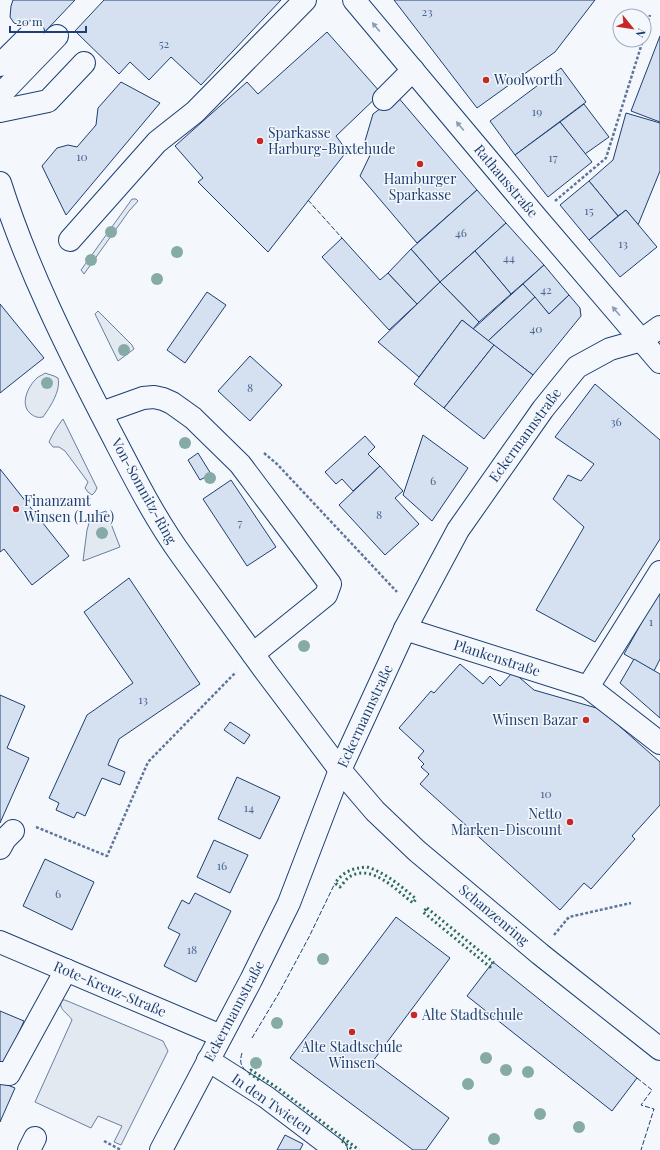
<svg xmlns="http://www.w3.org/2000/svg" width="660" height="1150" viewBox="0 0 660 1150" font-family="'Playfair Display',serif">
  <rect width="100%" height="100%" fill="#f4f7fb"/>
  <g fill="#e3e9f0" stroke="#687fa3">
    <path d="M132 199H136L138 201 129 211 84 274 81 270Z"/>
    <path d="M98 311 132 345 134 349 118 361 95 314Z"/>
    <path d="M45 373 54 376 58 378C61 391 50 407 43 417 38 418 35 417 31 414 19 405 28 386 37 378 39 376 43 375 45 373Z"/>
    <path d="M63 419 97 488 95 492 92 495 88 492 85 488 88 482 65 451 59 447H53L49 442C53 433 57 427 63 419Z"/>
    <path d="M106 511 120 547 83 561 87 530 91 516Z"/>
    <path d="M62 1000H65L163 1041 168 1051 121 1145 114 1142 122 1126 98 1116 91 1128 35 1102 72 1020C68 1013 57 1009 62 1000Z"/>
  </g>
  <g fill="#d5e0f0" stroke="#1d3f73">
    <path d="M13 0H75L39 38 28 27 14 23 10 17 11 6Z"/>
    <path d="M104 0H281L201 85 171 57 149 80 130 62 119 74 75 31Z"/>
    <path d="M394 0H595L555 52 477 108Z"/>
    <path d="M327 32 381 93 336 136 347 151 268 252 198 182 203 178 175 146 247 82 258 94Z"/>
    <path d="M660 36V122L631 111Z"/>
    <path d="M561 68 586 102 515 155 490 121Z"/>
    <path d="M121 82 160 103 66 215 42 166 57 148 68 145 77 147 96 125 98 108Z"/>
    <path d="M397 96 477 190 417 243 360 176 372 151 365 141 373 114Z"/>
    <path d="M584 104 609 137 585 154 560 122Z"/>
    <path d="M626 113 660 123V171L638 225 626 210 618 216 589 181 613 160Z"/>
    <path d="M560 122 592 162 548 197 515 155Z"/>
    <path d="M589 181 618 216 589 240 560 205Z"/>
    <path d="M477 190 506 223 440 282 411 249Z"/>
    <path d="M626 210 657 247 620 277 589 240Z"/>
    <path d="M506 223 544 265 511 294 475 251Z"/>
    <path d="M342 238 380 280 388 273 417 304 389 330 322 257Z"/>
    <path d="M411 249 440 282 417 304 388 273Z"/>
    <path d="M475 251 511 294 479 322 440 282Z"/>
    <path d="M544 265 569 295 549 314 523 284Z"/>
    <path d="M440 282 479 322 473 329 462 320 419 377 378 342Z"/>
    <path d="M523 284 535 297 488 341 473 329Z"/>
    <path d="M207 292 226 305 185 363 167 350Z"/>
    <path d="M569 295 580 308 581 316 533 375 488 341 535 297 549 314Z"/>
    <path d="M0 304 44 358 0 393Z"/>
    <path d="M462 320 494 345 444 408 414 384Z"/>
    <path d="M494 345 533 375 484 439 444 408Z"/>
    <path d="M250 356 282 385 250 421 218 391Z"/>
    <path d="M595 384 660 440V539L595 642 536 610 584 527 553 499 568 475 581 481 594 464 555 437Z"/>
    <path d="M423 435 468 468 432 521 403 495Z"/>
    <path d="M365 436 375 447 368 454 380 466 353 491 342 479 336 484 325 472Z"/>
    <path d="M198 453 211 474 200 480 188 460Z"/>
    <path d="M380 466 403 491 395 498 419 524 385 555 339 505Z"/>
    <path d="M0 469 69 556 32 585 4 549 0 552Z"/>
    <path d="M231 480 276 547 247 566 203 499Z"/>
    <path d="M129 578 200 684 119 739 108 765 125 772 120 785 102 778 85 816 77 812 74 818 56 810 59 803 49 798 87 715 133 683 84 612Z"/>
    <path d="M660 590V659L654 671 624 654Z"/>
    <path d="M634 659 660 674V718L620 683Z"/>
    <path d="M460 664 483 684 490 676 500 686 513 672 534 690 600 709 660 762V805L632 836 635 839 591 889 584 883 560 910 420 784 429 774 421 767 424 764 418 758 424 751 399 728 431 691 434 693Z"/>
    <path d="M0 695 25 706 7 748 29 758 0 823Z"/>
    <path d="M230 722 250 735 244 744 224 730Z"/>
    <path d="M237 777 280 797 260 839 218 819Z"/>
    <path d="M214 840 248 855 230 893 197 877Z"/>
    <path d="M45 859 94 882 72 930 23 906Z"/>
    <path d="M195 893 231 911 196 982 164 966 180 934 168 928 182 900 189 904Z"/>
    <path d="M396 917 450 958 373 1061 449 1118 426 1150H413L290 1058Z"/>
    <path d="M493 962 637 1078 612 1111 467 996Z"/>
    <path d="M0 1011 24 1021 5 1064 0 1062Z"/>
    <path d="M0 1082 15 1088 0 1122Z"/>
    <path d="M285 1135 303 1144 300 1150H277Z"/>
  </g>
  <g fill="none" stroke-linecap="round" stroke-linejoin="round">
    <defs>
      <g id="minor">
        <path d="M354 0 536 217 660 362"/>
        <path d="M0 65 33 32"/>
        <path d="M0 95 57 36"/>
        <path d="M384 99 413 70"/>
        <path d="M0 111 48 101 84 63"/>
        <path d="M70 240 157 142 195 112 305 0"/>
        <path d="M101 413 143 398 154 397 163 399 172 403 193 418 240 464 330 584 326 595 253 654"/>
        <path d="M405 629 588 687 660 743"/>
        <path d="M588 687 660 572"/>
        <path d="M0 848 5 839 13 831"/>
        <path d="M0 942 221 1036"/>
        <path d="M208 1060 266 1097 336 1150"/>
        <path d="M0 1073 9 1074 66 970"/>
        <path d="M29 1150 35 1138"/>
        <path d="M161 1150 251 980 289 903 340 770 405 629 458 530 543 409 577 367 610 349 642 340 660 327"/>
      </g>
      <path id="major" d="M0 183C27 268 67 348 108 427 131 471 153 516 182 556L266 672 340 770 375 811 417 851 540 954 660 1049"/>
    </defs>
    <use href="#minor" stroke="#1d3f73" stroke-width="24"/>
    <use href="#major" stroke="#1d3f73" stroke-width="24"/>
    <g stroke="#5e769c" stroke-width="2.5" stroke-dasharray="3 2" stroke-linecap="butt">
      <path d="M644 36 650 15"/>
      <path d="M555 201 606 158 643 40"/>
      <path d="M264 453 277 464 397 592"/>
      <path d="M36 827 107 856 148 762 236 672"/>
      <path d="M554 935 569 917 631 903"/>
      <path d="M104 1141 121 1150"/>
    </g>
    <use href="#minor" stroke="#f4f7fb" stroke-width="22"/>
    <use href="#major" stroke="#f4f7fb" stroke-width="22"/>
    <g stroke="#2c6c60" stroke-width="3" stroke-dasharray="2 3" stroke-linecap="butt">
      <path d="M367 867C386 873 401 886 416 899L413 903C396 890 372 863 349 877 346 879 343 884 340 887L335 883C344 871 353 868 367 867Z"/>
      <path d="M427 908 493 962 490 967 423 912Z"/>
      <path d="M259 1080 249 1073 251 1070 279 1089 359 1150"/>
      <path d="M342 1141 353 1150"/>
    </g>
    <g stroke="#1d3f73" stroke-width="1" stroke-dasharray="5 2" stroke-linecap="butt">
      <path d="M308 200 342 238"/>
      <path d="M252 1038 279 993 309 937 335 883"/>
      <path d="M242 1053C239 1063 241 1067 249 1073"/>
      <path d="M637 1078 652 1090 641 1105 654 1109 641 1150"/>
    </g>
  </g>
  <g fill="#86aba6">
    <circle cx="111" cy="232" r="6"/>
    <circle cx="177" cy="252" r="6"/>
    <circle cx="91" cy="260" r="6"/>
    <circle cx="157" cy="279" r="6"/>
    <circle cx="124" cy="350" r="6"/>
    <circle cx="47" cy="383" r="6"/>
    <circle cx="185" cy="443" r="6"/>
    <circle cx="210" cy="478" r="6"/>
    <circle cx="102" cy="533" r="6"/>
    <circle cx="304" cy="646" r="6"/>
    <circle cx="323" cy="959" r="6"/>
    <circle cx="277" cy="1023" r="6"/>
    <circle cx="486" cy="1058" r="6"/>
    <circle cx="256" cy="1063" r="6"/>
    <circle cx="506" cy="1070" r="6"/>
    <circle cx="528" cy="1072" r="6"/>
    <circle cx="468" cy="1084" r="6"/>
    <circle cx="540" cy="1114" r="6"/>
    <circle cx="579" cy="1127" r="6"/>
    <circle cx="494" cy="1139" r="6"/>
  </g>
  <defs><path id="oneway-solid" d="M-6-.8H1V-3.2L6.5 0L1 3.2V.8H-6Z"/></defs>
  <g fill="#889bb7">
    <use href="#oneway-solid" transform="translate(376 27) rotate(-130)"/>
    <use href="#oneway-solid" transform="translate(460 126) rotate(-130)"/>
    <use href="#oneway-solid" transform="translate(616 311) rotate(-131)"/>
  </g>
  <g fill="#c62828" stroke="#f4f7fb" stroke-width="1.5">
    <circle cx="486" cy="80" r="4"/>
    <circle cx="260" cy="141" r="4"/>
    <circle cx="420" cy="164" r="4"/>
    <circle cx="16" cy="509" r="4"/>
    <circle cx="586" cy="720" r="4"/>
    <circle cx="570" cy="822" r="4"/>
    <circle cx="414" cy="1015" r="4"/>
    <circle cx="352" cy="1032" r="4"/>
  </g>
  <g text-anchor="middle" stroke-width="3" stroke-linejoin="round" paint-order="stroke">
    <g font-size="12" fill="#4b6792">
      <text x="427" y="16">23</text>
      <text x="164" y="48">52</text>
      <text x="537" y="116">19</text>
      <text x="82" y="161">10</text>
      <text x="553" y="162">17</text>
      <text x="589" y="215">15</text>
      <text x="461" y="237">46</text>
      <text x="623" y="248">13</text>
      <text x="509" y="262">44</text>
      <text x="546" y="294">42</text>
      <text x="536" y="333">40</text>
      <text x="250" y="392">8</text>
      <text x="616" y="426">36</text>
      <text x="433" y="485">6</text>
      <text x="379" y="519">8</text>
      <text x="240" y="527">7</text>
      <text x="651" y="626">1</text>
      <text x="143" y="704">13</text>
      <text x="546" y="798">10</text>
      <text x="249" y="812">14</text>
      <text x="222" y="870">16</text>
      <text x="58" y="898">6</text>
      <text x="192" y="954">18</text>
    </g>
    <g font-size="14" fill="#1d3f73" stroke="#f4f7fb" text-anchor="start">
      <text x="494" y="85">Woolworth</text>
      <text x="268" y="138">Sparkasse<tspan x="268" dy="16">Harburg-Buxtehude</tspan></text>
      <text x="420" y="184" text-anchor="middle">Hamburger<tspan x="420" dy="16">Sparkasse</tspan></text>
      <text x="24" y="506">Finanzamt<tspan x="24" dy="16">Winsen (Luhe)</tspan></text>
      <text x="578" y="725" text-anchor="end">Winsen Bazar</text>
      <text x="562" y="819" text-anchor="end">Netto<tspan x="562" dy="16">Marken-Discount</tspan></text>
      <text x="422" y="1020">Alte Stadtschule</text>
      <text x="352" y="1052" text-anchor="middle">Alte Stadtschule<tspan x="352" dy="16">Winsen</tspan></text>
    </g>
    <g font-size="14" fill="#1d3f73" stroke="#f4f7fb">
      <text transform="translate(506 181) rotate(50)" y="5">Rathausstraße</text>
      <text transform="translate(525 435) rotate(-54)" y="5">Eckermannstraße</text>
      <text transform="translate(144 491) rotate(61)" y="5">Von-Somnitz-Ring</text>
      <text transform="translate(497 658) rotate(18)" y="5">Plankenstraße</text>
      <text transform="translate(365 716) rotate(-65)" y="5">Eckermannstraße</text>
      <text transform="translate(494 915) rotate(40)" y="5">Schanzenring</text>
      <text transform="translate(110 989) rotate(23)" y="5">Rote-Kreuz-Straße</text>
      <text transform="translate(234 1011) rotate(-62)" y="5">Eckermannstraße</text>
      <text transform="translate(272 1104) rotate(35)" y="5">In den Twieten</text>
    </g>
  </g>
  <g transform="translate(632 28) rotate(120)"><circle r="19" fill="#f4f7fb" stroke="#9eadc5"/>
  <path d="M0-3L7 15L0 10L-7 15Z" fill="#c62828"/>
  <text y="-6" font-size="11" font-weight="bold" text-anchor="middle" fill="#1d3f73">N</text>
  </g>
  <path d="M10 26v6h76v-6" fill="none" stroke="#1d3f73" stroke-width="2"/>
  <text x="16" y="26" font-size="12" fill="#1d3f73" stroke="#f4f7fb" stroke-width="3" paint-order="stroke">20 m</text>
</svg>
